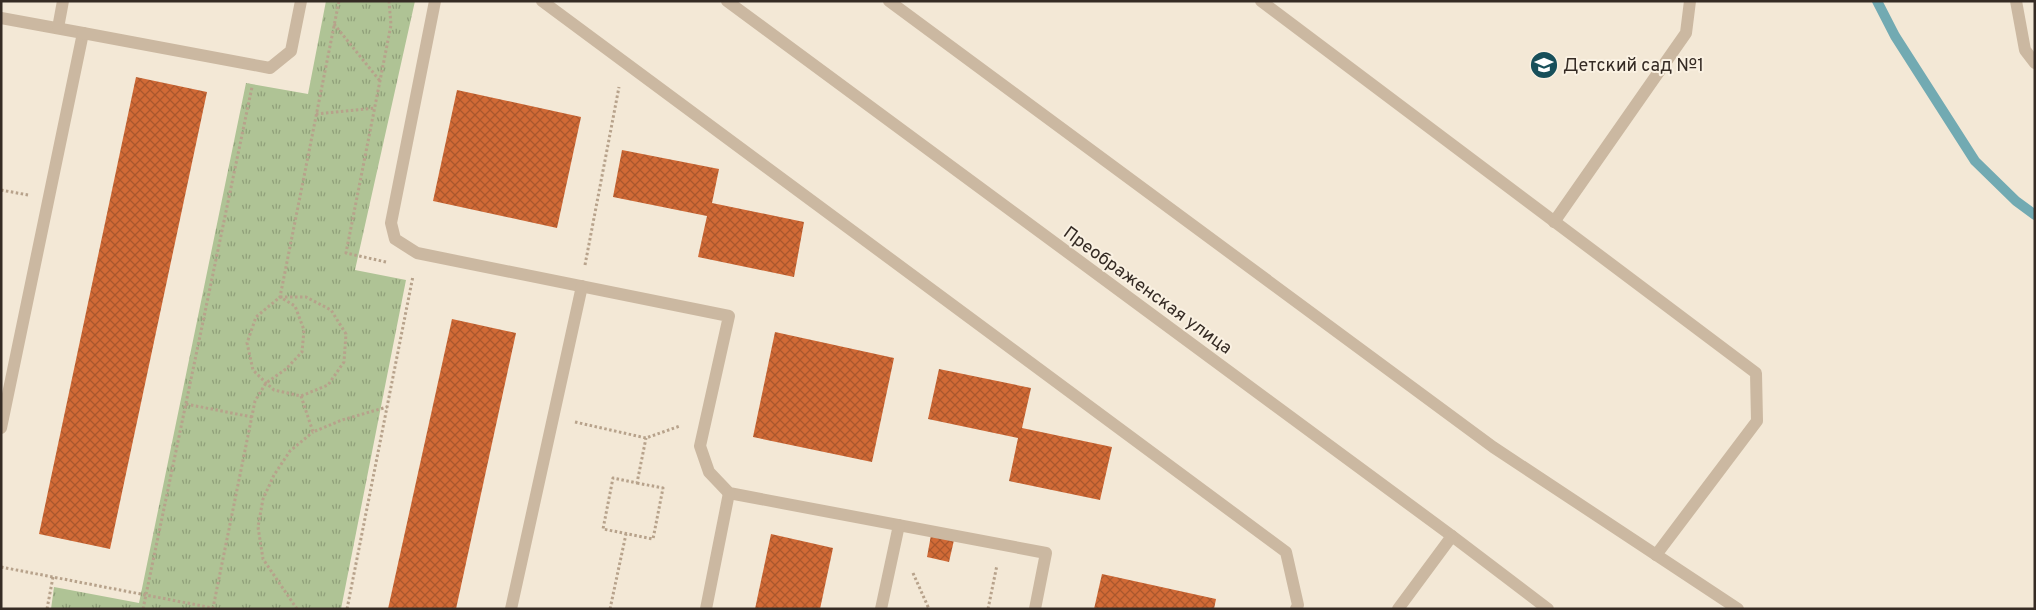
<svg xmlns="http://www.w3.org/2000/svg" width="2036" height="610" viewBox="0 0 2036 610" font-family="Overpass,sans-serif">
  <defs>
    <pattern id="grass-tufts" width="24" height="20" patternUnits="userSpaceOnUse" patternTransform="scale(1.25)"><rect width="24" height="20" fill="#afc395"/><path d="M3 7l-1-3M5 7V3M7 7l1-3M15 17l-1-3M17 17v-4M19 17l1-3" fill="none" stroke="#8f9f79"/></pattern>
    <pattern id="building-cross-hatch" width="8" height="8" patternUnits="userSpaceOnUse" patternTransform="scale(1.25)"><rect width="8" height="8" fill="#d16a36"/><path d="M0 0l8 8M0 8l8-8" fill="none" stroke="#aa572d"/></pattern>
  </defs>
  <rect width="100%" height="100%" fill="#f3e8d6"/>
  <path fill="url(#grass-tufts)" d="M326 1H415L355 270 406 280 341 609H51L54 587 139 603 246 83 308 94Z"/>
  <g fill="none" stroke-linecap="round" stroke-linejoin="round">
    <path stroke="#72aab2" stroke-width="10" d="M1877 1 1895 36 1975 161 2016 201 2035 215"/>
  </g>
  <g fill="url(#building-cross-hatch)">
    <path d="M136 77 207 92 110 549 39 534Z"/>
    <path d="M457 90 581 117 557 228 433 201Z"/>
    <path d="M622 150 719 169 712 203 804 222 794 277 698 257 707 216 613 197Z"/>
    <path d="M452 319 516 333 456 609H388Z"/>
    <path d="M775 332 894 358 872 462 753 437Z"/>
    <path d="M939 369 1031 388 1022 428 1112 447 1100 500 1009 481 1018 438 928 419Z"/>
    <path d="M771 534 833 548 820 609H755Z"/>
    <path d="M931 535 954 540 949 562 927 557Z"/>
    <path d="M1102 574 1216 599 1214 609H1094Z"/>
  </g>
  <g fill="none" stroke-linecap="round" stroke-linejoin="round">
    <g stroke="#b7a28b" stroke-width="3" stroke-dasharray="2.5 2.5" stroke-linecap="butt">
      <path d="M334 24 380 81"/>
      <path d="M316 114 375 108"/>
      <path d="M1 190 28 195"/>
      <path d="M386 262 346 253 391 25 389 1"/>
      <path d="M585 265 619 87"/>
      <path d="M280 297H306L331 310 346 334 344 362 328 385 301 396 274 390 266 383 253 370 247 343 256 317Z"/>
      <path d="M301 396 313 432 342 420 387 407"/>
      <path d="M186 404 252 417"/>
      <path d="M575 422 646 438 680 426"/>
      <path d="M637 483 663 488 653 539 603 529 613 478 637 483 646 438"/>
      <path d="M1 567 213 608 255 401 266 383 286 369 302 352 304 330 295 306 280 297 339 1"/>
      <path d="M913 573 929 609"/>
      <path d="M47 609 53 577"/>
      <path d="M143 609 252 87"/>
      <path d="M297 609 263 559 258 527 263 499 274 475 290 451 313 432"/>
      <path d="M347 609 413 276"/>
      <path d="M610 609 626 534"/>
      <path d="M988 609 997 565"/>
    </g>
    <g stroke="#cbb8a1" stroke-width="12">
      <path d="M435 1 391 223 395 239 417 253 729 316 700 446 709 472 729 493 1046 553 1035 609"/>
      <path d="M542 1 1286 552 1298 605 1296 609"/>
      <path d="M1 18 83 33 1 428"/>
      <path d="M58 28 63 1"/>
      <path d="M83 33 270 68 291 51 301 1"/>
      <path d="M1554 222 1686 33 1690 1"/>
      <path d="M511 609 582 286"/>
      <path d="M706 609 729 493"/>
      <path d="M881 609 899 525"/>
    </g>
    <g stroke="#cbb8a1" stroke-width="12">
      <path d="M1261 1 1756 373 1757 421 1656 555"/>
      <path d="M2016 1 2025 50 2035 63"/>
    </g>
    <g stroke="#cbb8a1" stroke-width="12">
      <path d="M727 1 1452 536 1548 609"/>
      <path d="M889 1 1493 447 1738 609"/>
      <path d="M1398 609 1452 536"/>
    </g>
  </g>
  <defs>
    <symbol id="school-disc" viewBox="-11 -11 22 22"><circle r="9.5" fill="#174f5a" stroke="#faf1e2"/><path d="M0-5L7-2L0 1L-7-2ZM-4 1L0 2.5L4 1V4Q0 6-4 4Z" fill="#fff"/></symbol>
  </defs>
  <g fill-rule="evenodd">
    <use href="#school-disc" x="1528" y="49" width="32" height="32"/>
  </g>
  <g text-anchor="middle" stroke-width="4" stroke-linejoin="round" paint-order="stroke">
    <g font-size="18" fill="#352b24" stroke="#faf1e2" text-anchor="start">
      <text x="1563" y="71">Детский сад №1</text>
    </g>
    <g font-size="18" fill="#352b24" stroke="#faf1e2">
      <text transform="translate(1148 290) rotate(36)" y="6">Преображенская улица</text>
    </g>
  </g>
  <rect width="2036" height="610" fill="none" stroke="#352b24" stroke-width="5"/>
</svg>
